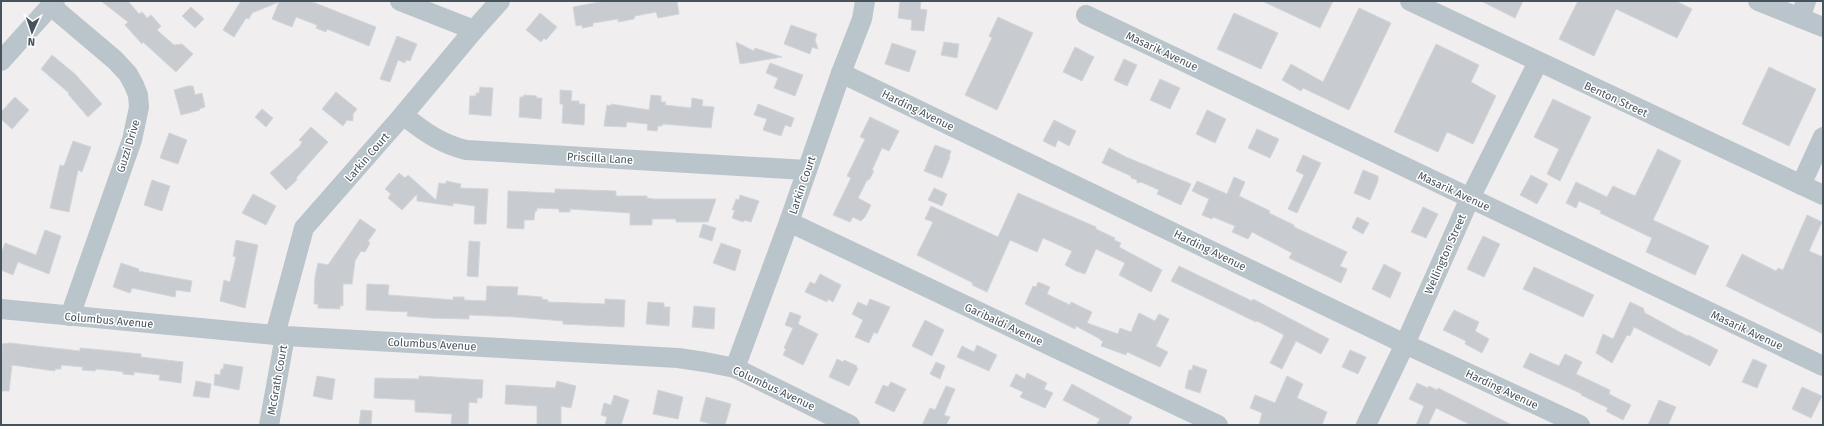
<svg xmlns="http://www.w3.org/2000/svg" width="1824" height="426" viewBox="0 0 1824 426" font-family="'Fira Sans',sans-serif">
  <rect width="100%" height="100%" fill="#f1eeef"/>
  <g fill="#c8ccd1" stroke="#d2d5da">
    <path d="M101 1H128L139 14 142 12 147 18 151 15 161 26 157 30 174 45 182 44 193 54 176 72 143 42 142 44 125 25 128 22Z"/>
    <path d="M241 1H310L376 27 369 46 327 29 326 32 316 28 317 25 296 17 292 27 272 19 279 2 252 13 249 19 246 18 234 37 223 30Z"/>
    <path d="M605 1H677L679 14 658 18 656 12 635 16 634 19 618 22V19L593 23V26L582 28V25L576 26 573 7Z"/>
    <path d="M900 1H921L920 9 927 10 924 31 911 30 912 20 898 18Z"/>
    <path d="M1262 1H1333L1320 28Z"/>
    <path d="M1481 1H1523L1515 18Z"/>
    <path d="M1578 1H1676L1692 9 1677 38 1616 9 1594 56 1559 39Z"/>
    <path d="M191 7 204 19 195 28 182 16Z"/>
    <path d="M1359 8 1391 23 1349 110 1303 88 1301 91 1282 80 1291 64 1323 82Z"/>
    <path d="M540 13 557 27 546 40 544 38 541 42 526 30Z"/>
    <path d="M1234 13 1278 33 1261 69 1217 49Z"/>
    <path d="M998 17 1033 33 997 110 965 95 992 38 989 36Z"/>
    <path d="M791 25 817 34 815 40 818 49 812 47 810 54 784 44Z"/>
    <path d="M397 36 417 44 410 61 406 60 405 63 398 60 390 82 380 79Z"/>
    <path d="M736 42 754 51 755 48 782 57 740 64Z"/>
    <path d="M944 42 959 44 957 58 941 55Z"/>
    <path d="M892 43 916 51 909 72 885 64Z"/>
    <path d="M1436 44 1479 65 1471 82 1496 96 1473 144 1447 132 1438 152 1394 132Z"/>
    <path d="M1075 47 1094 57 1082 81 1063 72Z"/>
    <path d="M52 55 75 74 102 104 88 117 68 94 69 93 41 69Z"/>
    <path d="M1124 59 1137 65 1127 86 1114 80Z"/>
    <path d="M770 63 803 75 795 96 774 88 778 78 766 73Z"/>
    <path d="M1769 67 1816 89 1789 146 1742 124Z"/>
    <path d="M1160 79 1180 88 1170 109 1150 100Z"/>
    <path d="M188 86H193L195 95 202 93 205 107 199 109 200 110 181 115 174 90Z"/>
    <path d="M480 87 493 88 491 116 469 114 470 96H476V93H479Z"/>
    <path d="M560 90 572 91 571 101H579V104H585L584 125 562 123 563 104H560Z"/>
    <path d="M336 92 357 109 353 114V121L347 120 343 126 322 109Z"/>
    <path d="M524 95 537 96 536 98H542L541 119 519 117 520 97H523Z"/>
    <path d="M651 95 661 96V102H666L665 105 691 108 692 98 703 100 702 106 714 107 711 128 663 124 662 126H658L657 131 647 130 648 124 627 122 626 127 604 126 607 105 611 106V104L649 110Z"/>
    <path d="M15 97 29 110 12 129 1 119V112Z"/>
    <path d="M1553 99 1591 117 1560 181 1547 174 1559 149 1534 137Z"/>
    <path d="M758 104 794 118 791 127 785 125 781 136 763 130 767 119 754 115Z"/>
    <path d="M262 109 273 118 266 127 255 117Z"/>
    <path d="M1207 110 1226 119 1215 143 1196 134Z"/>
    <path d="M870 117 899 131 889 151 882 148 872 170 874 171 869 180H867L858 198 871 205 865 217 861 221 853 217 850 222 833 215 851 178 847 176 865 139 860 137Z"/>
    <path d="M1054 120 1076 131 1069 146 1058 140 1055 147 1043 141Z"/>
    <path d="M311 127 328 142 296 178 297 180 286 190 270 173 300 146 302 142 299 140Z"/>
    <path d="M1257 129 1279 139 1270 158 1248 148Z"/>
    <path d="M169 133 187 140 178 164 160 158Z"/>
    <path d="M73 141 91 147 82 172 78 170 69 212 50 208 60 165 64 166Z"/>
    <path d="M935 145 951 151 949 157H950L942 178 924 171Z"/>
    <path d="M1109 148 1126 157 1191 184 1181 205 1157 194 1159 190 1141 182 1137 183V180L1131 178V176L1102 163Z"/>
    <path d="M1658 149 1681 161 1653 220 1709 246 1695 275 1646 252 1652 238 1600 213 1601 211 1579 201 1576 208 1566 203 1576 182 1607 197 1613 186 1635 196Z"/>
    <path d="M1303 155 1321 163 1297 213 1288 209 1304 175 1296 171Z"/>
    <path d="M1363 170 1378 176V181L1370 200 1354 193Z"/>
    <path d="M399 173 405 178 408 175 436 200 439 183 446 184V181L461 184 460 188 488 189 486 224H474L475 206 453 203V206L417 201V194L402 210 388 198 391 194 385 189Z"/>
    <path d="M1531 175 1548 184 1537 204 1520 195Z"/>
    <path d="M1234 177 1245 182 1239 196 1270 211 1269 213 1294 225V227L1347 252 1340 266 1347 269 1341 283 1289 258 1292 253 1252 232 1248 239 1232 232 1235 226 1213 217 1212 219 1202 215 1209 199 1192 191 1197 181 1227 194Z"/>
    <path d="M152 180 170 186 162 211 144 205Z"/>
    <path d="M934 188 947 194 942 206 928 200Z"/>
    <path d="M555 189 616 191V196H647V198L654 199H716L708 222H676V219H652V225H630V213L570 209V212H559V209L537 208V211H535L534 220H524V229L507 228 508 191 555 193Z"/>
    <path d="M1018 193 1096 227V229L1115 238 1114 240 1121 243 1119 247 1162 270 1151 292 1119 275 1125 263 1096 249 1085 274 1076 271 1065 265 1072 251 1043 238 1037 252 1010 240 987 292 972 285 973 283 917 255 933 222 925 219 931 206 998 237Z"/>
    <path d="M253 194 276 206 266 225 242 213Z"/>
    <path d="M740 195 759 201 751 222 744 220 743 222 732 218 735 210H732L736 199 739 200Z"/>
    <path d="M1423 207 1438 214 1426 238 1411 232Z"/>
    <path d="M1807 215 1822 222 1809 251 1823 257V334L1726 286 1742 254 1776 271 1778 268 1783 270Z"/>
    <path d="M1357 217 1369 223 1363 234 1352 228Z"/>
    <path d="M360 219 376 230 368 241 370 243 365 252 361 251 355 261 352 284H343V306L340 305V309L318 308V304H314L315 277 318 263 328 265Z"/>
    <path d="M703 224 716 228 712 241 699 237Z"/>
    <path d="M45 230 61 236 49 274 18 262 13 275 1 270V254L5 243 36 255Z"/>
    <path d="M1483 236 1500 244 1484 277 1467 269Z"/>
    <path d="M236 240 258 245 245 308 220 301 224 280 230 282 236 257 233 256Z"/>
    <path d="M469 241 480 242 478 277 467 276Z"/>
    <path d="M721 243 741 250 735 271 713 263Z"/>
    <path d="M121 263 139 269 138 271 192 281 190 292 176 290 175 297 132 288 130 293 113 287Z"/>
    <path d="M1384 264 1401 273 1390 298 1372 289Z"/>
    <path d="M1179 266 1252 301 1253 299 1329 339 1321 354 1296 341 1282 369 1270 363 1284 335 1257 321 1256 322 1171 281Z"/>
    <path d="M1534 267 1594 295 1583 317 1523 289Z"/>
    <path d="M820 274 841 285 833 302 828 299 827 302 805 292 810 282 815 284Z"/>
    <path d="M1038 282 1050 287 1047 294 1070 305 1071 302 1092 312 1087 323 1118 334 1120 328 1131 332 1139 313 1155 321 1159 314 1169 319 1156 346 1168 352 1160 367 1127 352 1126 355 1101 346 1103 341 1100 340V339L1076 326 1075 329 1025 304 1033 286 1036 287Z"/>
    <path d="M367 284 389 285 388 295 430 298 453 300V297H464V300L486 301 487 286 518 287 517 295 542 297V299L548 300V302L605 304V299L625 300 624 327 563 324V321L515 317 469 315V319L430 318 407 316 408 312 366 310Z"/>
    <path d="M870 299 890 307 877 334 874 332 869 343 855 337 863 320 852 314 858 302 867 306Z"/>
    <path d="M648 302 664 303V307H670L669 326 646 324Z"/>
    <path d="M1630 302 1643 308 1645 313 1687 336 1688 335 1718 350 1710 366 1634 327 1630 336 1627 335 1612 363 1596 353 1603 334 1613 339Z"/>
    <path d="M694 306 715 308 714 329 692 327Z"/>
    <path d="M1454 310 1479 322 1475 331 1489 339 1482 353 1465 344 1466 341 1443 330Z"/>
    <path d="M790 312 801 316 798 324 818 334 803 365 783 355 786 349 784 348 793 328 785 325Z"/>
    <path d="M925 320 944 330 932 356 912 346Z"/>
    <path d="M10 343 80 351V348L102 350 141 354V357L183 362 181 383 159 380 160 375 134 372V375L123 374V372L117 371 96 369 95 371 82 370 83 367 61 365V369H55V371L12 365 9 391H1L2 344Z"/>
    <path d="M977 345 997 355 989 371 957 357 962 346 974 352Z"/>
    <path d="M1350 350 1366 357 1358 374 1342 367Z"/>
    <path d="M1530 353 1559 366 1565 354 1582 362 1576 374 1610 390 1609 394 1631 405 1623 420 1606 411 1608 408 1581 395 1582 394 1523 367Z"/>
    <path d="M837 359 843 362 844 360 857 366 856 368H858L849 386 829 377Z"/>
    <path d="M1753 359 1767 365 1757 388 1742 382Z"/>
    <path d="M936 362 945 366 940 379 930 374Z"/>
    <path d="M224 364 243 367 239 390 214 385 215 374 220 375 221 369H223Z"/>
    <path d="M1193 365 1207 370 1200 393 1185 388 1189 370H1192Z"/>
    <path d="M1027 373 1047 383 1044 389 1053 393 1045 408 1020 397 1023 392 1010 386 1016 374 1025 379Z"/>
    <path d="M317 376 335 379 332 400 313 396Z"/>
    <path d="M419 376 483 380 482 398H477V403L469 402 468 425H451L452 414 415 412V400L374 398 375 378 419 379Z"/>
    <path d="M1287 376 1303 384 1297 398 1327 412 1322 425H1259L1262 413 1250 408 1255 395 1275 403Z"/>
    <path d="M196 381 211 384 209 398 193 396Z"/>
    <path d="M557 381 576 386 571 408 561 406V425H537V406L505 404 506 385 555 388Z"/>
    <path d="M891 382 906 389 894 412 875 403 883 385 888 387Z"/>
    <path d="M1417 383 1428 388 1429 386 1437 390 1438 388 1512 425H1471L1436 408 1428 425H1416L1424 406 1409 399Z"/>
    <path d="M1072 384 1132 417 1128 425H1096L1100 419 1063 400Z"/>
    <path d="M946 386 955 389 944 415 950 417 946 425H922L930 408 935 410Z"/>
    <path d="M1802 387 1822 396 1811 418 1792 409Z"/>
    <path d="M658 390 683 397 678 419 653 414Z"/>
    <path d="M614 395 629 400 621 425H605L607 417 601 415 604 403 611 405Z"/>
    <path d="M706 397 731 404 725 425H714L700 421Z"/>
    <path d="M1659 400 1676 407 1668 425H1648Z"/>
    <path d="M361 410 372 411 371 425H359Z"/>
  </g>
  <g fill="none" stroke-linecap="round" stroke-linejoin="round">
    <g stroke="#bac4cb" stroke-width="20">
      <path d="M400 1 474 30"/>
      <path d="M1410 1 1823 195"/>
      <path d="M1758 1 1823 27"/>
      <path d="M50 5 115 60 128 74 134 85 138 95 139 107 132 140 70 316"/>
      <path d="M1086 15 1823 366"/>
      <path d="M1800 18 1806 1"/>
      <path d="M1 61 55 1"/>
      <path d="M841 73 1405 344 1580 425"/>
      <path d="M403 115C423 131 441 144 466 150L807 170"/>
      <path d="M1801 185 1823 137"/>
      <path d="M789 222 1218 425"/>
      <path d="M1 309 285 336 678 358 705 362 735 368 850 425"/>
      <path d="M275 335 304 228 403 115 474 30 500 1"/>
      <path d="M735 368 789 222 841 73 862 19 865 1"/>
      <path d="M269 425 285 336"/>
      <path d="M1366 425 1405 344 1470 198 1538 62"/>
    </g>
  </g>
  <g text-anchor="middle" stroke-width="3" stroke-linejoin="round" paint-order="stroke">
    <g font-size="11" fill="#47535c" stroke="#fff">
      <text transform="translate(1162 51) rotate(25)" y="4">Masarik Avenue</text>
      <text transform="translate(1616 99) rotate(25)" y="4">Benton Street</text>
      <text transform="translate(918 110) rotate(26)" y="4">Harding Avenue</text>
      <text transform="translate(128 146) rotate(-73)" y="4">Guzzi Drive</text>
      <text transform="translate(367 157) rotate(-49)" y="4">Larkin Court</text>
      <text transform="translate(600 158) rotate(3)" y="4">Priscilla Lane</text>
      <text transform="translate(802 185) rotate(-71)" y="4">Larkin Court</text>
      <text transform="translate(1454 191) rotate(25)" y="4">Masarik Avenue</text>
      <text transform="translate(1210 250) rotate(26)" y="4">Harding Avenue</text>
      <text transform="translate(1445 254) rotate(-66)" y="4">Wellington Street</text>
      <text transform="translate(109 320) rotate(5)" y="4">Columbus Avenue</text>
      <text transform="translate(1004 324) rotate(25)" y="4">Garibaldi Avenue</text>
      <text transform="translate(1747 330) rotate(25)" y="4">Masarik Avenue</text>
      <text transform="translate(432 344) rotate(3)" y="4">Columbus Avenue</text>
      <text transform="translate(277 380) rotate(-80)" y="4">McGrath Court</text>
      <text transform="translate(774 388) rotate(25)" y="4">Columbus Avenue</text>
      <text transform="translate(1502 389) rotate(25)" y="4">Harding Avenue</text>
    </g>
  </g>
  <rect width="1824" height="426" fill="none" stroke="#47535c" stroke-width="4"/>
  <g transform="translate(32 32) rotate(183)" stroke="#ffffff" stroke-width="3" paint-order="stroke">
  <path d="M0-3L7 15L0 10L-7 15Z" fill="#47535c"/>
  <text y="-6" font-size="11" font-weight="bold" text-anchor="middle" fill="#47535c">N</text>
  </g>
</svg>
